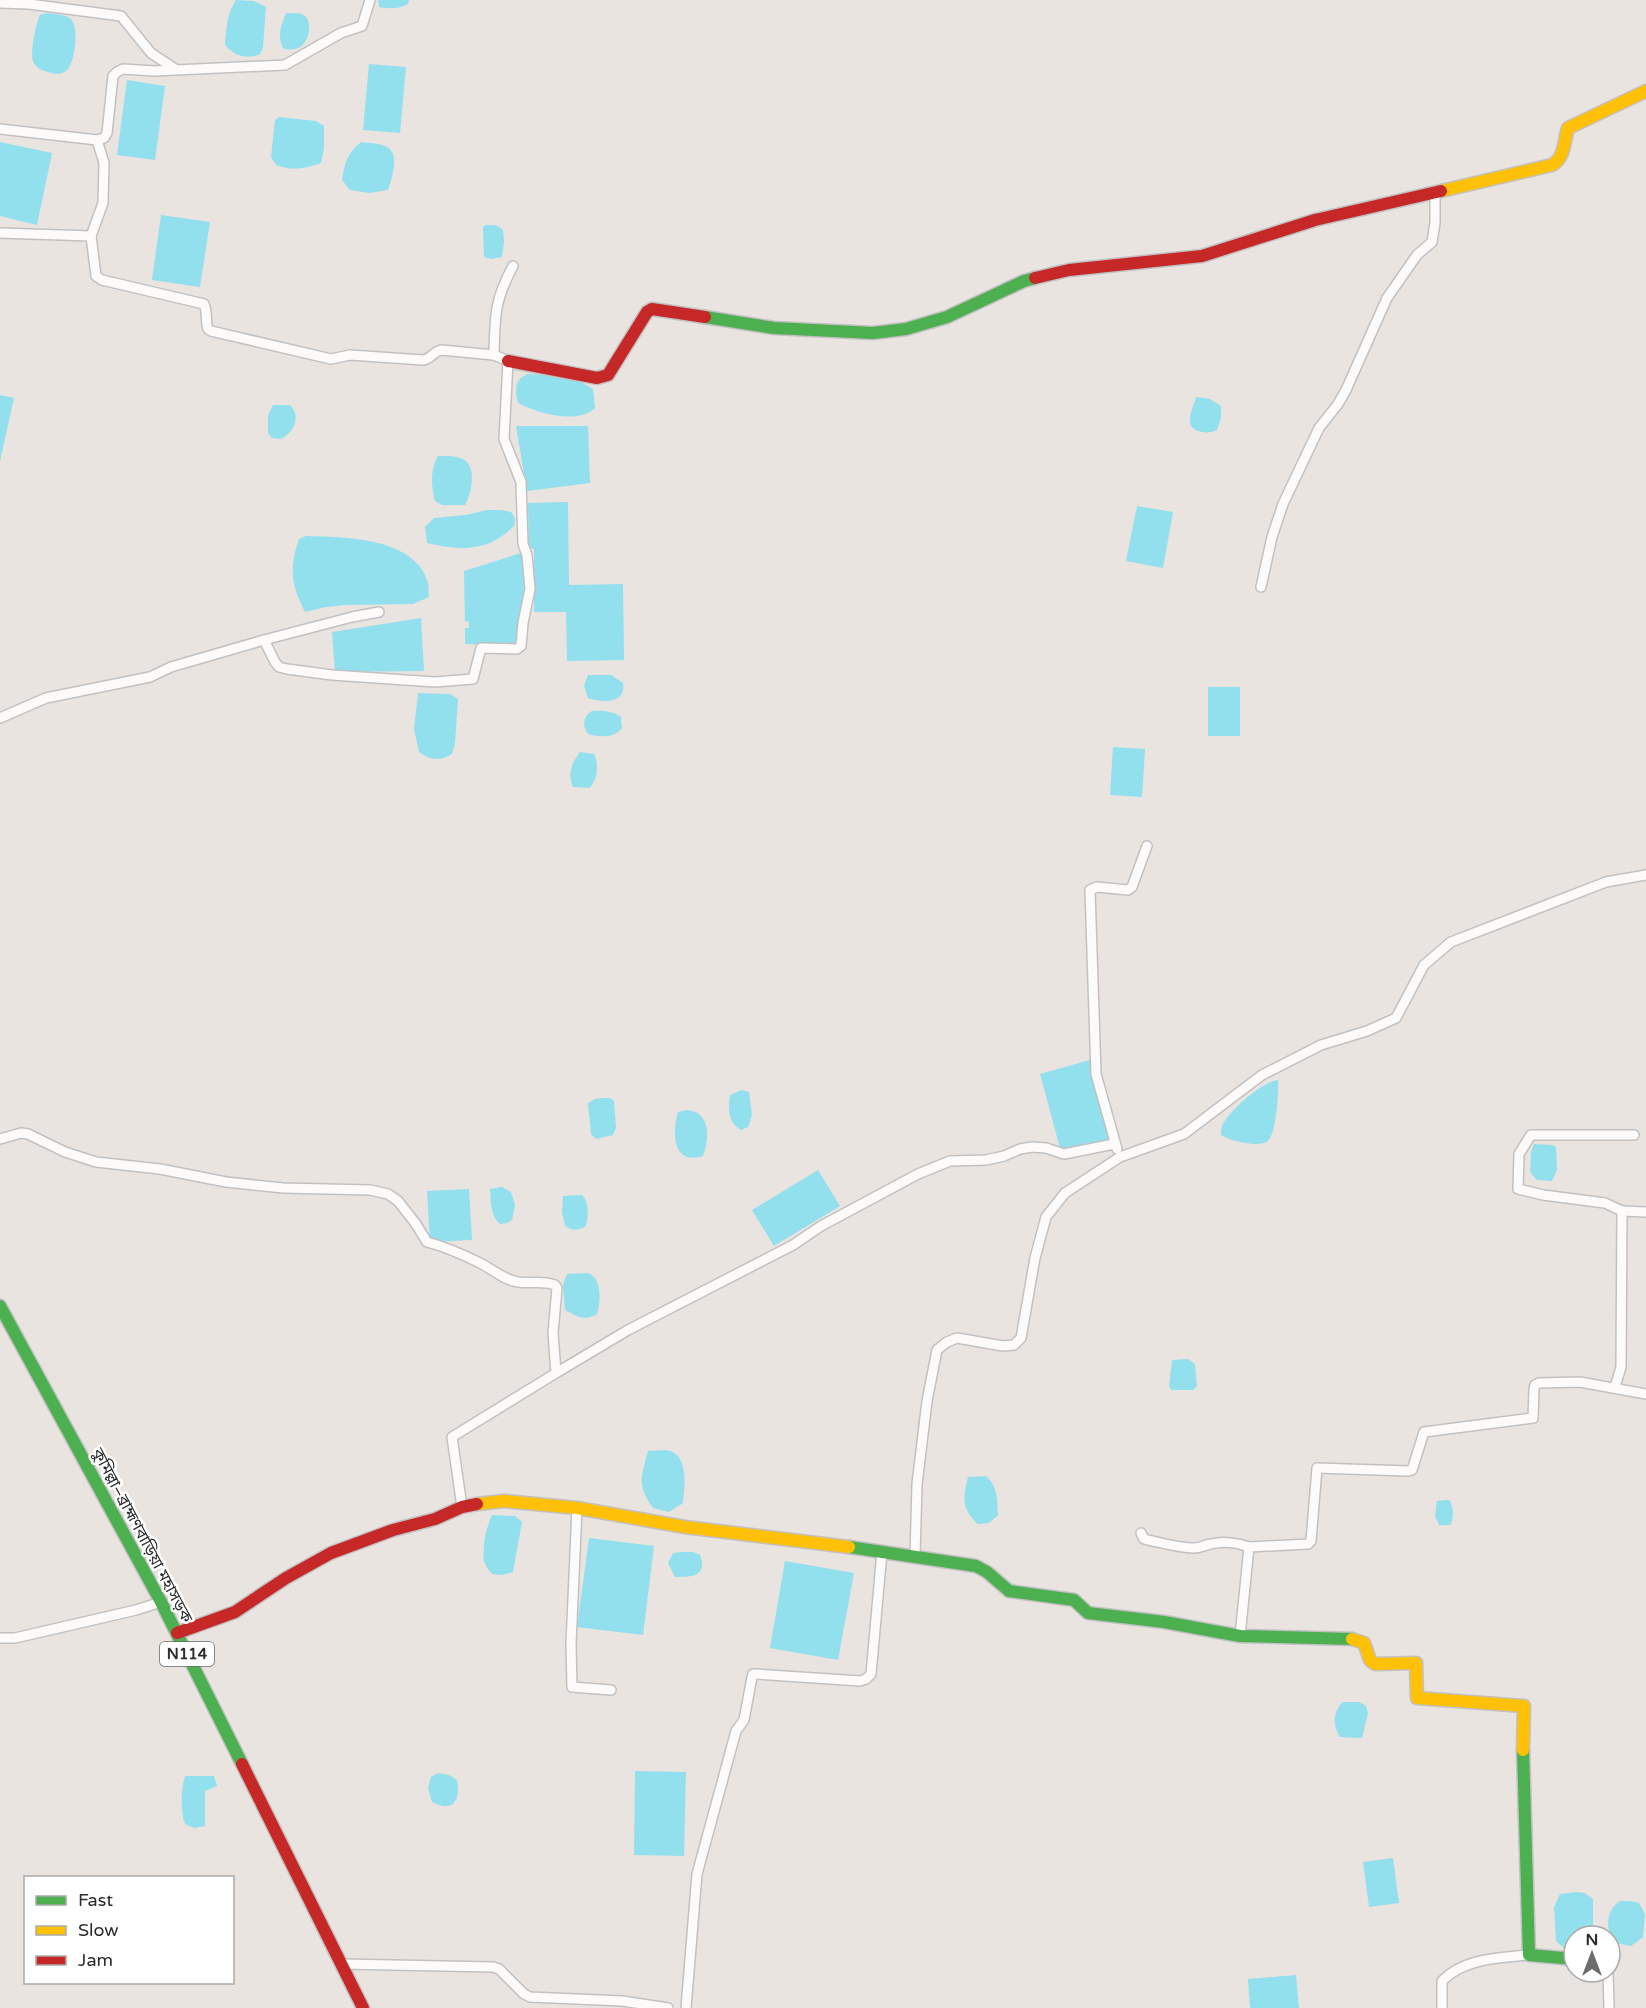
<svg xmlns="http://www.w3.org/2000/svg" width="1646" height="2008" viewBox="0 0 1646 2008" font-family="'Varela Round','Noto Sans Bengali',sans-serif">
  <rect width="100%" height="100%" fill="#e9e4e0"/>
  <g fill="#92dfed">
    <path d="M236 0 254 1 266 7 263 48 260 54C246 60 235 56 225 45 226 30 227 13 236 0Z"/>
    <path d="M378 0H409L408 4C400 9 389 9 379 7Z"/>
    <path d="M47 13C53 14 64 14 70 18 80 25 75 65 66 71 60 75 53 74 48 72 41 70 36 68 33 61 30 51 36 24 40 15Z"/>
    <path d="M286 13C292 13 301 12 305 16 314 23 309 57 283 48 277 35 281 26 286 13Z"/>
    <path d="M369 64 406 67 400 133 363 130Z"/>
    <path d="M127 80 165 86 155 160 117 155Z"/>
    <path d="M279 117 316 121 324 126V148L321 163C305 169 292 171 276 165L271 157 275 120Z"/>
    <path d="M0 142 52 153 37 225 0 216Z"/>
    <path d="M361 142C369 143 378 143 385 146 401 152 392 178 388 190L369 193 350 190 342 180C345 162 347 154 361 142Z"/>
    <path d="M161 215 210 222 200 287 152 280Z"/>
    <path d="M486 225H496L503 230 504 242 502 257 491 259 484 257 483 227Z"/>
    <path d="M528 374C550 375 575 376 593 389L595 408C577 425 537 413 518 403 515 390 514 379 528 374Z"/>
    <path d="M0 395 14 398 0 461Z"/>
    <path d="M1196 397 1210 399 1221 406V418L1217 430C1211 433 1205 433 1198 431 1183 426 1193 408 1196 397Z"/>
    <path d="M273 405H290C302 416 293 434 280 439L272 438 268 433V415Z"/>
    <path d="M516 426H588L590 483 527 491Z"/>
    <path d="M438 456C447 456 460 455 467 462 476 472 471 495 465 505H442L435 501C431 486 430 469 438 456Z"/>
    <path d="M568 502 569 585 623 584 624 660 567 661 566 612H534V549L529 548 528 503Z"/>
    <path d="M1137 506 1173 512 1163 568 1126 561Z"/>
    <path d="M487 510H501L511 512 515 518 514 526C488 552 461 551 427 543L425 527 434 518 466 515Z"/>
    <path d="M306 536C343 537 416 537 428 583 429 587 428 593 429 597L413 604 346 605 326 607 305 612C291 585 289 568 299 539Z"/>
    <path d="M524 552 527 587 517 646 465 644V628H469V622L465 621 464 571Z"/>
    <path d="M421 618 424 671 335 672 332 632Z"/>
    <path d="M588 675H611L623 683C626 704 603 703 588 698L584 686Z"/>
    <rect x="1208" y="687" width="32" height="49"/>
    <path d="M418 693 450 694 458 699 455 743 452 754C439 762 431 760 419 752L414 729Z"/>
    <path d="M592 711C602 710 613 711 621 717L622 728C613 739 600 737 588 734 582 726 583 716 592 711Z"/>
    <path d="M1113 747 1145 749 1142 797 1110 795Z"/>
    <path d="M580 752 594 754C599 764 598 780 589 788L573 787C567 773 572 763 580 752Z"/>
    <path d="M1090 1060 1111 1139 1061 1152 1040 1074Z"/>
    <path d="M1278 1080C1279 1092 1276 1133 1268 1141 1259 1148 1230 1141 1221 1135 1221 1132 1221 1129 1222 1126 1228 1111 1263 1081 1278 1080Z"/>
    <path d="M742 1090 749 1092 752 1115 748 1127 741 1130C728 1123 728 1108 730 1095Z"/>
    <path d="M603 1098H610L614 1101 616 1128 613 1135 596 1139 591 1134 588 1103 595 1099Z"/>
    <path d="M687 1110C710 1112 710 1137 703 1156 672 1166 672 1132 678 1112Z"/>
    <path d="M1534 1144 1552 1145 1556 1147 1557 1170 1552 1181 1537 1180 1530 1172 1531 1152Z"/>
    <path d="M818 1170 840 1206 774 1246 752 1210Z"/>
    <path d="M502 1187 511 1192 515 1205 512 1220 507 1223 500 1224C490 1215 491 1201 490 1189Z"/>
    <path d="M469 1189 472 1240 430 1242 427 1191Z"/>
    <path d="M582 1195C590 1203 588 1216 586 1226 577 1231 573 1231 565 1226L562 1212 563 1196Z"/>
    <path d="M588 1273C602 1278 601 1301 597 1314 584 1322 577 1316 565 1310L563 1285 567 1274Z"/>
    <path d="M1188 1359 1195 1364 1197 1386 1193 1390H1172L1169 1387 1172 1360Z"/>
    <path d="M665 1450C689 1452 685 1484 683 1503L669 1512 653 1508C637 1485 641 1477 648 1451Z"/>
    <path d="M986 1476C998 1486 997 1501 998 1515L989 1523 978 1524C961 1509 963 1497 968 1477Z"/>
    <path d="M1449 1500C1454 1506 1454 1518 1450 1525H1439L1435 1516 1437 1501Z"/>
    <path d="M492 1515 515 1516 522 1522 513 1572 502 1575 492 1574C489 1570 485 1566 484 1561 482 1547 486 1528 492 1515Z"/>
    <path d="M589 1538 654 1546 643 1635 577 1627Z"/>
    <path d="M682 1552H693L700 1555C708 1577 691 1577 675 1577L668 1563 673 1553Z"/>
    <path d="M785 1561 854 1573 838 1660 770 1648Z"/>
    <path d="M1343 1702H1359L1366 1706 1368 1713 1362 1738 1340 1737C1332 1725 1333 1711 1343 1702Z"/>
    <path d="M635 1771 686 1772 684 1856 634 1855Z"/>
    <path d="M438 1773 449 1775 457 1780C461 1801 453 1813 432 1802L428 1788 431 1777Z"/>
    <path d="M185 1776H214L217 1786 205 1791V1826L194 1828 185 1824C180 1810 181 1789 185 1776Z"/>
    <path d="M1393 1858 1399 1903 1369 1907 1363 1862Z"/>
    <path d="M1576 1892 1585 1893 1593 1899V1936H1574V1950H1566L1556 1941 1554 1907 1560 1894Z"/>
    <path d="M1620 1901H1631L1639 1903 1645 1914 1643 1937 1631 1946 1615 1943C1606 1930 1604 1912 1620 1901Z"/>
    <path d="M1296 1975 1299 2008H1250L1248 1979Z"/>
  </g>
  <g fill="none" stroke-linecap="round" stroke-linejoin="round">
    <defs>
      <g id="street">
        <path d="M0 3 29 4 121 16 151 53 175 69"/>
        <path d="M0 129 97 140 104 138 107 133 113 76 117 72 123 69 154 71 285 65 341 33 362 26 370 0"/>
        <path d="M0 233 91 236 96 276 102 280 204 304C208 313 205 321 208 329L211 331 331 359 350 355 423 360C431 359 433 352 441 350L494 355"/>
        <path d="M91 236 103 203 104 163 97 140"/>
        <path d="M1261 587 1272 537 1283 504 1319 428 1338 404 1346 390 1387 298 1417 255 1432 242 1435 223V192"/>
        <path d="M264 640 275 662 279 667 287 669 332 675 435 682 473 679 481 648 517 649 521 646 523 623 530 589 527 555 523 544 521 482 504 439 508 361 494 355C495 317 494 301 513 266"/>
        <path d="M0 718 46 698 150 677 171 667 264 640 352 617 379 612"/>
        <path d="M0 1139 21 1133 28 1134 65 1152 96 1162 160 1169 226 1182 283 1188 370 1190 388 1194 398 1201 416 1224 427 1242C446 1247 462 1254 480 1263 492 1269 504 1280 518 1282 531 1284 543 1280 555 1285L557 1288 553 1333 556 1373 452 1437 462 1507"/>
        <path d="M1117 1149 1096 1074 1090 890 1097 887 1128 890 1132 887 1147 846"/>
        <path d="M1622 1211 1605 1203 1543 1195 1518 1189 1519 1154 1531 1135H1634"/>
        <path d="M556 1373 628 1330 793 1245 821 1226 918 1174 950 1161 986 1160 1004 1156 1020 1149 1032 1147 1046 1148 1064 1154 1114 1144"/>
        <path d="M1615 1387 1621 1367 1622 1211 1646 1212"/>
        <path d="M577 1508 571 1644 572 1687 611 1690"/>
        <path d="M1141 1533 1144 1539C1160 1543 1176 1547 1192 1548 1199 1549 1204 1545 1211 1544 1223 1541 1238 1543 1249 1547"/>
        <path d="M915 1556 917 1484 927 1401 937 1350 947 1342 957 1338 1003 1346 1014 1345 1021 1338 1035 1258 1046 1217 1065 1193 1120 1157 1184 1134 1262 1075 1321 1045 1367 1031 1396 1018 1424 965 1451 942 1606 882 1646 875"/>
        <path d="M1240 1636 1249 1547 1308 1544 1311 1541 1317 1468 1408 1471 1412 1470 1424 1432 1533 1418 1534 1389 1535 1385 1539 1383 1580 1382 1646 1394"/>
        <path d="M0 1638H15L136 1610 161 1602"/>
        <path d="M342 1964 493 1967 499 1969 524 1994 530 1997 622 2001 668 2008"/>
        <path d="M1608 1972 1609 2008"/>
        <path d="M686 2008 697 1874 736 1731 744 1720 752 1677 753 1674H756L860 1681 866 1679 871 1674 882 1552"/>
        <path d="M1442 2008V1981C1464 1958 1500 1958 1529 1955"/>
      </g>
      <g id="fast">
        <path d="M705 317 774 328 873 333 906 329 947 317 1024 281 1035 278"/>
        <path d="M0 1306 161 1602 242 1764"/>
        <path d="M849 1547 976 1566 987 1572 1009 1591 1074 1600 1088 1613 1164 1622 1240 1636 1352 1639"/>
        <path d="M1523 1750 1529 1955 1574 1959"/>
      </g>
      <g id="slow">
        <path d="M1441 191 1552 165C1565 158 1564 141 1568 128L1646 91"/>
        <path d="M477 1504 504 1501 577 1508 685 1527 849 1547"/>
        <path d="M1352 1639 1364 1643 1370 1660 1375 1664 1416 1663 1417 1698 1524 1706 1523 1750"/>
      </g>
      <g id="jam">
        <path d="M1035 278 1069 270 1202 256 1315 220 1441 191"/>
        <path d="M508 361 597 378 608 375 647 312 652 309 705 317"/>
        <path d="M177 1633 235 1612 286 1578 331 1553 393 1530 435 1519 462 1507 477 1504"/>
        <path d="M242 1764 363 2008"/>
      </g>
    </defs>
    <use href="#street" stroke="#c2c1c2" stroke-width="12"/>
    <use href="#fast" stroke="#c2c1c2" stroke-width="15"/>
    <use href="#slow" stroke="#c2c1c2" stroke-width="15"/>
    <use href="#jam" stroke="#c2c1c2" stroke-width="15"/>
    <use href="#street" stroke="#fcfbfa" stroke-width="9"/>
    <use href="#fast" stroke="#4caf50" stroke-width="12"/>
    <use href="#slow" stroke="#ffc107" stroke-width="12"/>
    <use href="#jam" stroke="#c62828" stroke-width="12"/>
  </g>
  <g text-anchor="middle" stroke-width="5" stroke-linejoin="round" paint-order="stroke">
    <rect fill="#fff" stroke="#6b6b6b" stroke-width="1.5" x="160" y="1642" width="54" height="24" rx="4.5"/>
    <g font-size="15" font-weight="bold" fill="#2b2b2b">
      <text x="187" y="1659">N114</text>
    </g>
    <g font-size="16" fill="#2b2b2b" stroke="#fff">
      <text transform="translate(143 1535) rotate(62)" y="6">কুমিল্লা–ব্রাহ্মণবাড়িয়া মহাসড়ক</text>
    </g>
  </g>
  <rect x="24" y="1876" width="210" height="108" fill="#ffffff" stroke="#aaaaaa" stroke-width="1.5"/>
  <rect x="36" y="1896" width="30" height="9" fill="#4caf50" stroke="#aaaaaa" stroke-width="1.5"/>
  <text x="78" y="1906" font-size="18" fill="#2b2b2b">Fast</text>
  <rect x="36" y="1926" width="30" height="9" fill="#ffc107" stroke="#aaaaaa" stroke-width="1.5"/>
  <text x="78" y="1936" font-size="18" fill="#2b2b2b">Slow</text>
  <rect x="36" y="1956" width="30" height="9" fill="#c62828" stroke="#aaaaaa" stroke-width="1.5"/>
  <text x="78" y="1966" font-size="18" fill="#2b2b2b">Jam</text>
  <g transform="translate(1592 1954)"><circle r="28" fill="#ffffff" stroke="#aaaaaa" stroke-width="1.5"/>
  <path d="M0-4.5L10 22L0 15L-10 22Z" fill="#6e6c6a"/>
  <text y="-9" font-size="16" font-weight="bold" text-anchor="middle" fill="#2b2b2b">N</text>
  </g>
</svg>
